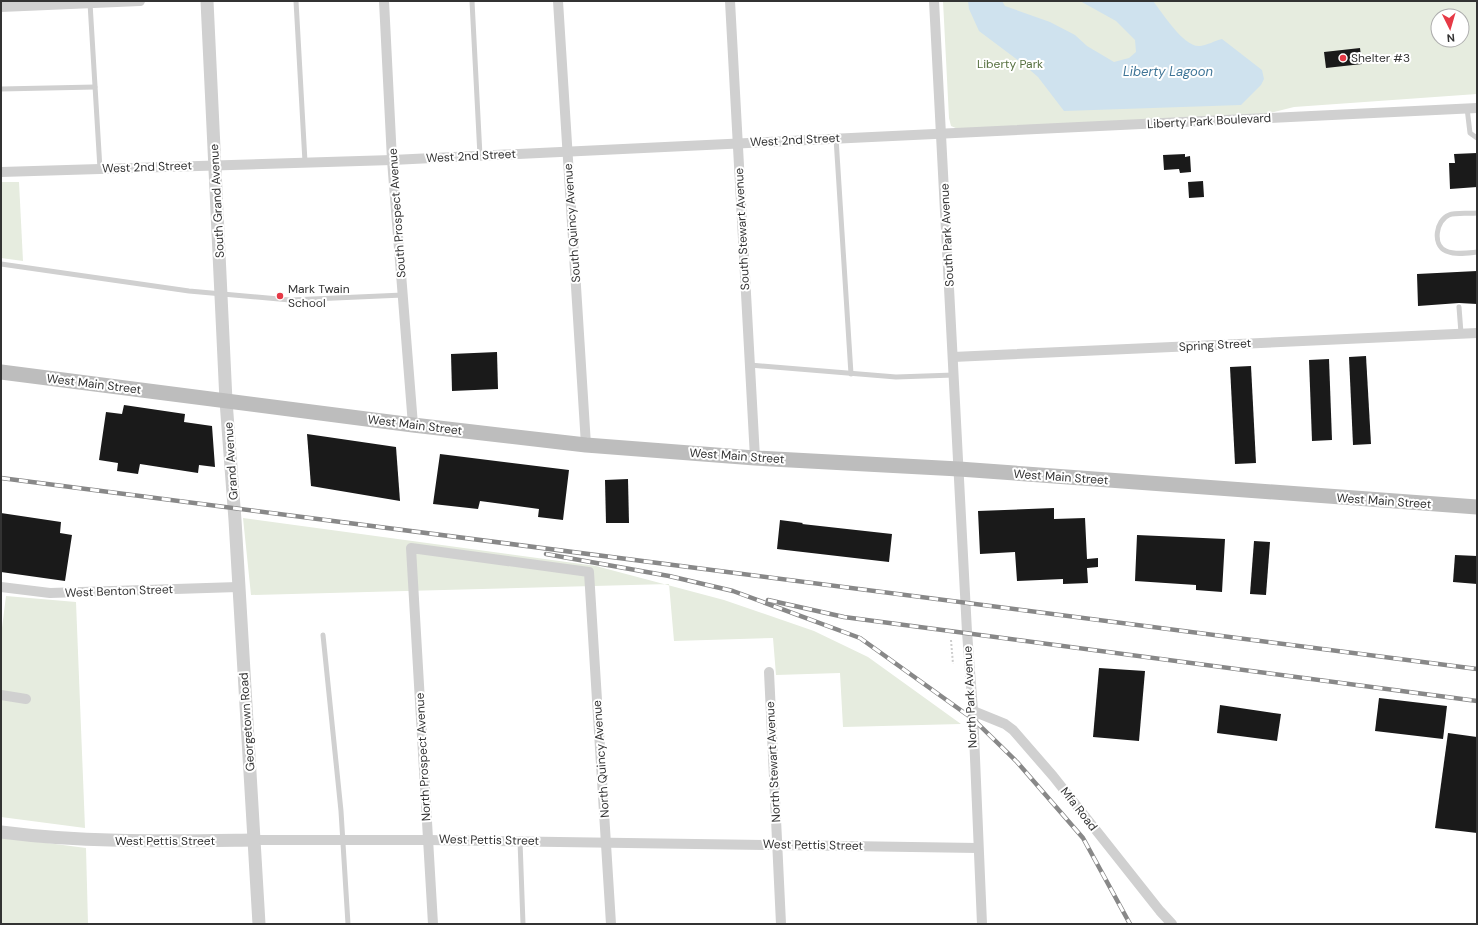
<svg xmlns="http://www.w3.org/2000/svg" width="1478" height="925" viewBox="0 0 1478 925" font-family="'DM Sans',sans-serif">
  <rect width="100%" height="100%" fill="#fff"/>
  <g fill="#e6ecdf" fill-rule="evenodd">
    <path d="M943 1H1477V94L1294 107 1262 115 958 129 951 126 949 118ZM1438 16H1462V40H1438Z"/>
    <path d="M1 182H19L23 261 1 258Z"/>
    <path d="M243 518 596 566 724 600 814 631 868 657 961 724 843 727 840 673 776 675 773 638 674 641 669 584 251 595Z"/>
    <path d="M6 596 76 602 85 828 1 817V636Z"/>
    <path d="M1 837 86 848 88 924H1Z"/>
  </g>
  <path fill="#cfe2ee" d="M968 1H1002L1005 6 1050 22 1075 35 1087 46 1114 62 1129 58 1136 52 1135 40 1116 21 1080 1H1153C1162 12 1184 48 1200 46 1208 45 1214 41 1222 39L1262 70 1264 79 1261 85 1241 105 1064 111 1038 77 1023 64 979 31 969 9Z"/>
  <g fill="#1a1a1a">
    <path d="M1360 48 1362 64 1326 68 1324 52Z"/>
    <path d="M1477 153V187L1450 189 1449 163H1455L1454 154Z"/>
    <path d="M1185 154V157L1190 156 1191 172 1180 173 1179 169 1164 170 1163 155Z"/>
    <path d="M1203 181 1204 197 1189 198 1188 182Z"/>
    <path d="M1477 271V304L1459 303 1418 306 1417 274Z"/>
    <path d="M497 352 498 389 452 391 451 354Z"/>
    <path d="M1366 356 1371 444 1353 445 1349 357Z"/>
    <path d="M1329 359 1332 440 1312 441 1309 360Z"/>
    <path d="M1251 366 1256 463 1235 464 1230 367Z"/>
    <path d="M124 405 185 414 184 422 212 426 215 467 199 465 198 473 140 464 138 474 117 471 118 463 99 460 106 412 122 414Z"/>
    <path d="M307 434 396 447 400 501 311 486Z"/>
    <path d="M440 454 569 470 563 520 538 517 539 509 480 501 478 509 433 504Z"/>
    <path d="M628 479 629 523H606L605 480Z"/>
    <path d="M1054 508V519L1085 518 1087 559 1098 558V567L1087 568 1088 583 1063 584V579L1017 581 1015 552 980 554 978 511Z"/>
    <path d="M1 513 61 522 60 533 72 535 65 581 1 572Z"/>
    <path d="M780 520 803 523 802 524 892 534 889 562 777 549Z"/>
    <path d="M1137 535 1225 539 1222 592 1196 590V585L1135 581Z"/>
    <path d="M1254 541 1270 542 1266 595 1250 594Z"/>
    <path d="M1455 555 1477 556V584L1453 582Z"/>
    <path d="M1099 668 1145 671 1139 741 1093 737Z"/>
    <path d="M1379 698 1447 706 1443 739 1375 731Z"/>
    <path d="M1220 705 1281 714 1277 741 1217 733Z"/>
    <path d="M1448 733 1477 737V833L1435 828Z"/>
  </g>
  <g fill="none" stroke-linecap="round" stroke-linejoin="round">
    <g stroke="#cdcdcd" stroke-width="2" stroke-dasharray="2 2" stroke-linecap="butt">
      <path d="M1074 2V1"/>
      <path d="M951 640 953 664"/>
    </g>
    <g stroke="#d0d0d0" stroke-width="5">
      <path d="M296 1 305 162"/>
      <path d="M472 1 480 156"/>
      <path d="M90 3 100 169"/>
      <path d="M1 89 95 87"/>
      <path d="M1467 108 1470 133 1477 138"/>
      <path d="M836 138 851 374"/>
      <path d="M1477 213C1469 214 1456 212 1449 215 1436 220 1432 245 1446 251 1455 255 1467 253 1477 252"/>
      <path d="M1 264 189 291 290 300 403 295"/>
      <path d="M1459 307 1461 333"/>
      <path d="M750 365 896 377 954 375"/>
      <path d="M323 635 341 811 348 924"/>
      <path d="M520 841 523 924"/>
    </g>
    <g stroke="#d0d0d0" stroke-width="10">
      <path d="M384 1 392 160 413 425"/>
      <path d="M558 1 586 445"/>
      <path d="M730 1 755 458"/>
      <path d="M934 1 967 632 973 711 982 924"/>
      <path d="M1 7 140 1"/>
      <path d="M1 172 392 160 1477 108"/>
      <path d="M953 357 1477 333"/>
      <path d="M1 587 50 593 238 587"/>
      <path d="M769 672 781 924"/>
      <path d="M1 695 26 699"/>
      <path d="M973 711 1005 724 1013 730 1053 776 1160 911 1172 924"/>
      <path d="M254 840H428L978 848"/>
      <path d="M433 924 411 548 589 572 611 924"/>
    </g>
    <g stroke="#d0d0d0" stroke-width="13">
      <path d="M207 1 226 401 235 520 259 924"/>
      <path d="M1 832C85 843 169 841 254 840"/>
    </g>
    <path stroke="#bdbdbd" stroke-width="15" d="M1 372 413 425 586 445 755 458 959 469 1477 507"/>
    <defs>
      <g id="rail">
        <path d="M1 478 1477 669"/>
        <path d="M546 554 669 576 733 591 860 638 973 719 1017 762 1083 838 1130 924"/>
        <path d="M768 600 844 617 1477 701"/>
      </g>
    </defs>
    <use href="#rail" stroke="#888" stroke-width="4.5"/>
    <use href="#rail" stroke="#fff" stroke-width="3" stroke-dasharray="9" stroke-linecap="butt"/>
  </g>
  <g fill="#e63946" stroke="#fff" stroke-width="1.5">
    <circle cx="1343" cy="58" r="4"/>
    <circle cx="280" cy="296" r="4"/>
  </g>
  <g text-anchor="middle" stroke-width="4" stroke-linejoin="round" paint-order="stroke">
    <g font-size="12" fill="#333" stroke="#fff" text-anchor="start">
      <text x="1351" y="62">Shelter #3</text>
      <text x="288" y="293">Mark Twain<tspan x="288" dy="14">School</tspan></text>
    </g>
    <g font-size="12" fill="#56703f" stroke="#fff">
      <text x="1010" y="68">Liberty Park</text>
    </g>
    <g font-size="12" fill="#333" stroke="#fff">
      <text transform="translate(1209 121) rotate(-3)" y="4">Liberty Park Boulevard</text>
      <text transform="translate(795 140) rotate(-3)" y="4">West 2nd Street</text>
      <text transform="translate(471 156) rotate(-3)" y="4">West 2nd Street</text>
      <text transform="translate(147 167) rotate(-2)" y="4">West 2nd Street</text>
      <text transform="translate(217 201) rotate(-93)" y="4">South Grand Avenue</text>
      <text transform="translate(397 213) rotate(-94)" y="4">South Prospect Avenue</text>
      <text transform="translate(572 223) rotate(-94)" y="4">South Quincy Avenue</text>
      <text transform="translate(742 229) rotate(-93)" y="4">South Stewart Avenue</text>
      <text transform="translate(947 235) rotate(-93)" y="4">South Park Avenue</text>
      <text transform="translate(1215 345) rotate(-3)" y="4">Spring Street</text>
      <text transform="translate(94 384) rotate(7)" y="4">West Main Street</text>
      <text transform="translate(415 425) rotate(7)" y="4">West Main Street</text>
      <text transform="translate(737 456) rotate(4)" y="4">West Main Street</text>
      <text transform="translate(231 461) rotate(-94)" y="4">Grand Avenue</text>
      <text transform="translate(1061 477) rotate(4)" y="4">West Main Street</text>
      <text transform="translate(1384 501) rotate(4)" y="4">West Main Street</text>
      <text transform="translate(119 591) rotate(-2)" y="4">West Benton Street</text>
      <text transform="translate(970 697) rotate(-93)" y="4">North Park Avenue</text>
      <text transform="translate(247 722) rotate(-94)" y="4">Georgetown Road</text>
      <text transform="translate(423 757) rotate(-93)" y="4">North Prospect Avenue</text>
      <text transform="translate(601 759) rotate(-94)" y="4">North Quincy Avenue</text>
      <text transform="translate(773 762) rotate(-93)" y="4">North Stewart Avenue</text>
      <text transform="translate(1079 809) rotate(52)" y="4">Mfa Road</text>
      <text transform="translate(489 840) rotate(1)" y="4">West Pettis Street</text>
      <text x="165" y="845">West Pettis Street</text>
      <text transform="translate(813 845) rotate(1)" y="4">West Pettis Street</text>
    </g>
    <g font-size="13" font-style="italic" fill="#3f7597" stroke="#fff">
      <text x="1168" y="76">Liberty Lagoon</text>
    </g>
  </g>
  <rect width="1478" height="925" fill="none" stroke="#333333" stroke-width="4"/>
  <g transform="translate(1450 28) rotate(175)"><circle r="19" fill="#ffffff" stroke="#adadad"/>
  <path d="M0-3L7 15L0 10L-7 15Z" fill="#e63946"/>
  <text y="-6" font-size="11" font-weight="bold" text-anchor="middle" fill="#333333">N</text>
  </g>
</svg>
